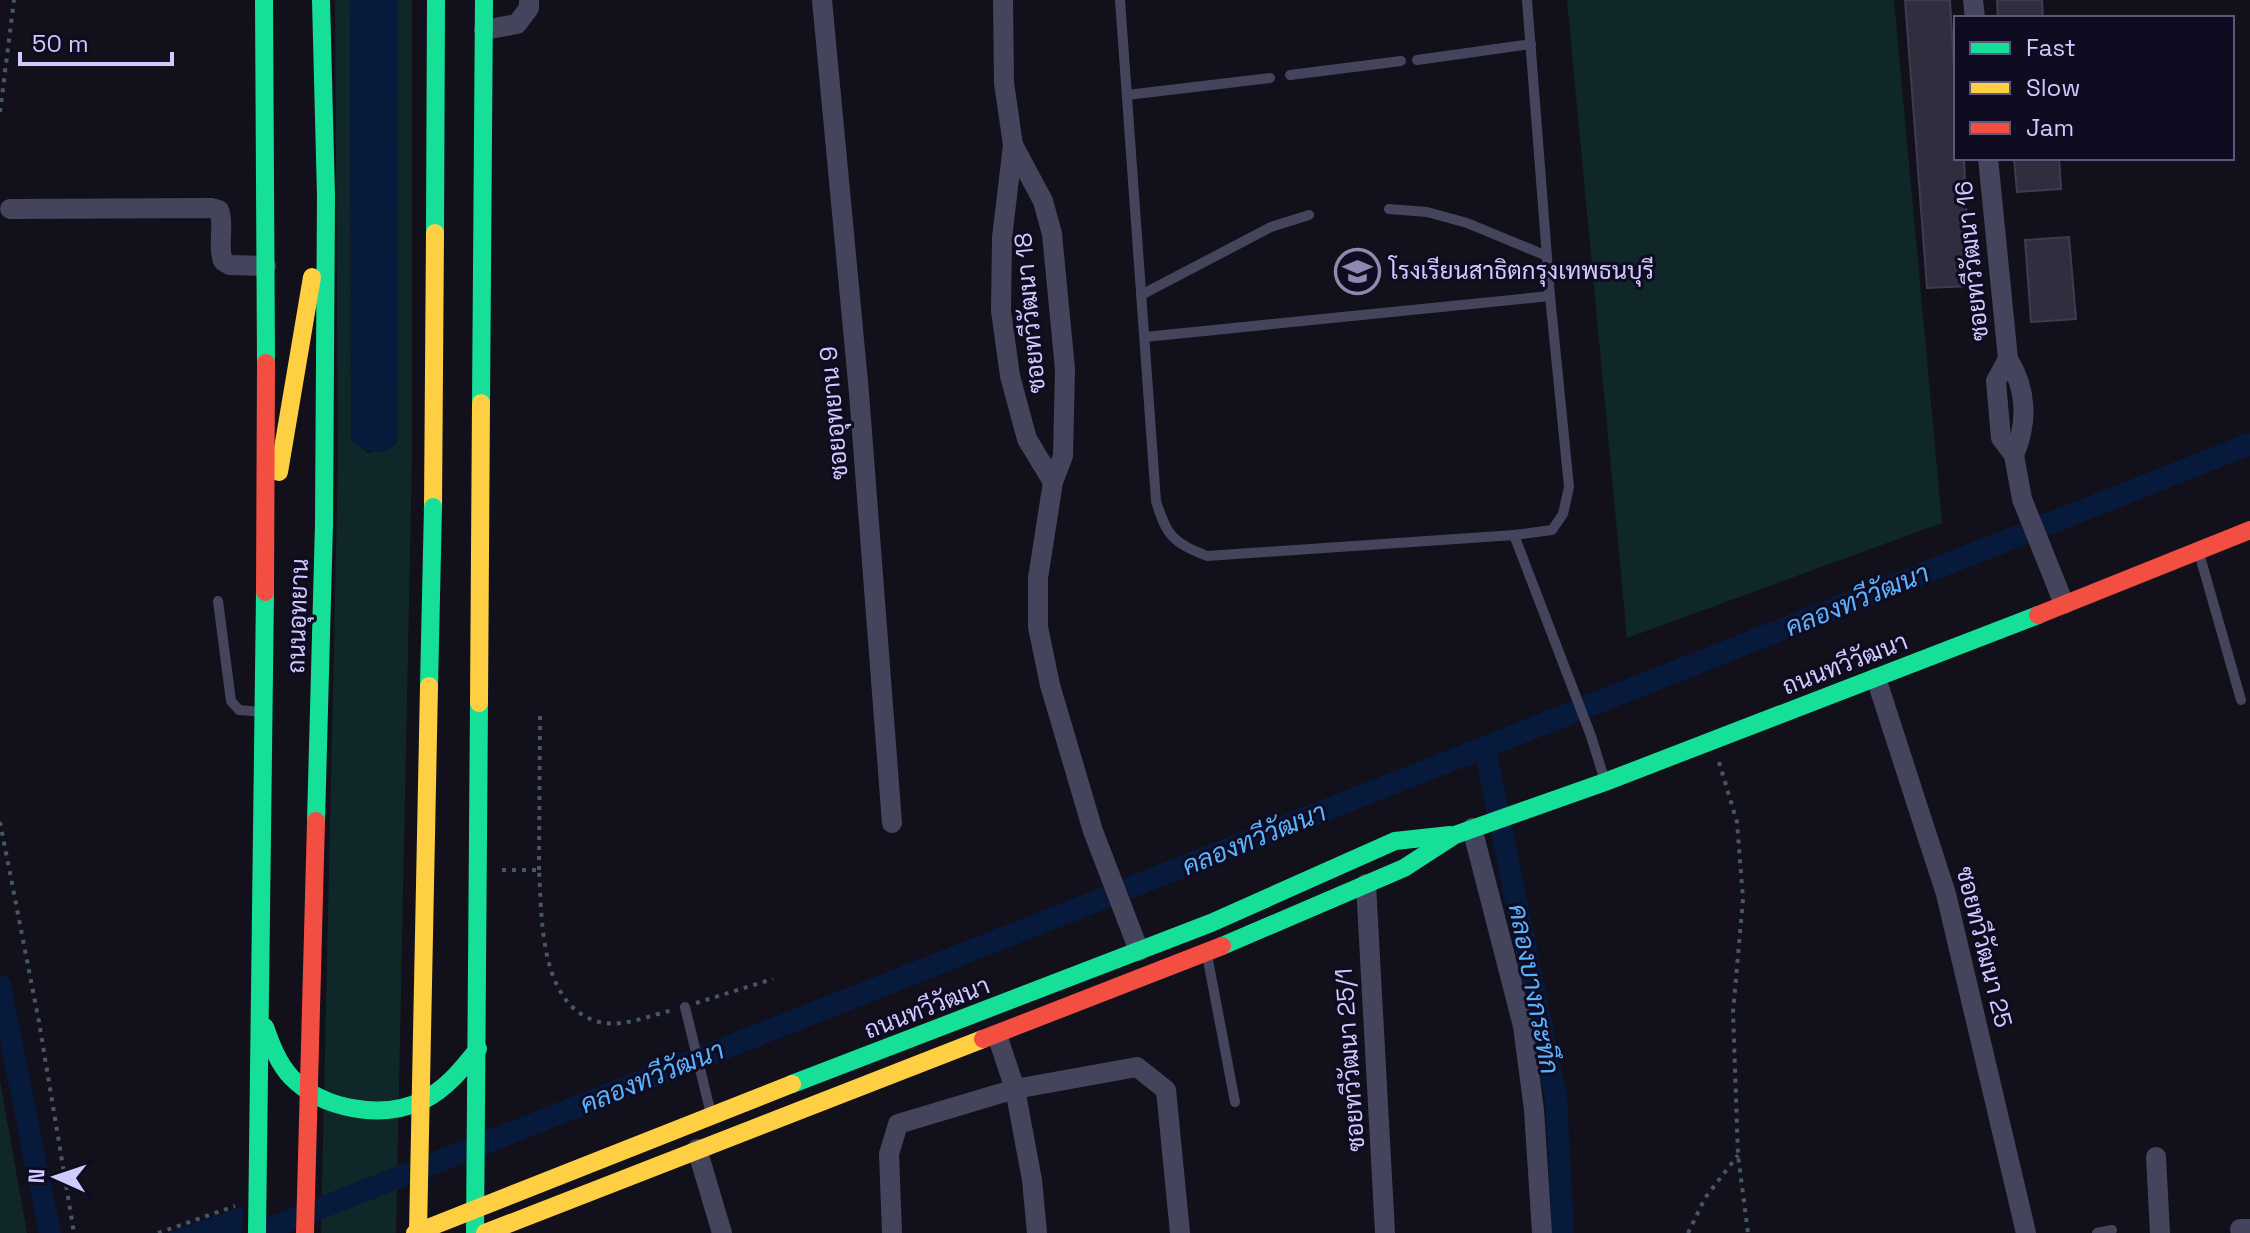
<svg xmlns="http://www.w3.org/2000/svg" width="2250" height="1233" viewBox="0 0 2250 1233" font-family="'Space Grotesk',Sarabun,sans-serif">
  <rect width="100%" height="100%" fill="#12101b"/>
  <g fill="#0f2728">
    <path d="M335 0H350L351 440 368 453 392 448 397 0H412V458L396 1233H321L338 459Z"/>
    <path d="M1567 0H1894L1942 523 1627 638Z"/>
    <path d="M0 1081 27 1233H0Z"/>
  </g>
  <g fill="#071a3c">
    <path d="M350 0H397L398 441C385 457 364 455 351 440Z"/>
    <path d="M244 1206 241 1233H167Z"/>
  </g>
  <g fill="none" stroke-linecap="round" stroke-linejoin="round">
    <g stroke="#071a3c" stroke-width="22">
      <path d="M1485 748 1556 1098 1563 1233"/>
      <path d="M0 986 50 1233"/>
      <path d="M258 1233 2250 444"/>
    </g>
  </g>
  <g fill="#302e3e" stroke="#3e3a50" stroke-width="2">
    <path d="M1905 0H1950L1956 103V160H1964L1970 286 1927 288Z"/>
    <path d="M1997 0H2042L2043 18H1998Z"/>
    <path d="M2014 158H2059L2061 189 2017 192Z"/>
    <path d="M2069 237 2076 319 2031 322 2025 240Z"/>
  </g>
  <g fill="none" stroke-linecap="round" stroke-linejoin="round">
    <g stroke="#485767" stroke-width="4" stroke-dasharray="4 6" stroke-linecap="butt">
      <path d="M0 112 14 0"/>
      <path d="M1719 762 1737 822 1743 899 1733 1012 1738 1155 1748 1233"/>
      <path d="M0 822 39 1022 74 1233"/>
      <path d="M502 870H539C542 918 539 1006 599 1022 622 1028 651 1015 673 1010"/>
      <path d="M539 870 540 710"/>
      <path d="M696 1003 773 979"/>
      <path d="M158 1233 235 1206"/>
      <path d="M1688 1233 1705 1198 1738 1155"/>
    </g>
    <g stroke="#45445d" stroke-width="10">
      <path d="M1120 0 1156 501C1167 537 1173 542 1207 556L1514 535 1591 736 1604 778"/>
      <path d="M1417 60 1531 44"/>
      <path d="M1290 75 1401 61"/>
      <path d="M1127 95 1270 78"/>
      <path d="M1389 209 1427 212 1467 223 1547 256"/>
      <path d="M1141 295 1271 227 1309 215"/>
      <path d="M1145 337 1550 296"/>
      <path d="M1514 535 1552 530 1563 514 1569 487 1550 296 1527 0"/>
      <path d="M2199 553 2241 700"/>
      <path d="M218 601 231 701 239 710 262 712"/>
      <path d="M1207 955 1235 1102"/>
      <path d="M685 1007 711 1114"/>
      <path d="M2097 1233 2112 1230"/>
    </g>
    <g stroke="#45445d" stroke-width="20">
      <path d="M822 0 859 393 892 823"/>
      <path d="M1003 0 1004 83 1013 145 1043 201 1052 234 1065 369 1063 456 1053 482 1038 578V627L1050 685 1093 831 1139 951"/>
      <path d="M1973 0 1975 18"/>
      <path d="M484 30 517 24 529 8V0"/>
      <path d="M1013 145 1002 238 1001 311 1010 376 1027 439 1053 482"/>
      <path d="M1988 158 2008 359C2027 389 2028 423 2014 455"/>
      <path d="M10 209 212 208 219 210C225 226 217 245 223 261L230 265 266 266"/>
      <path d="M2008 359 1996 381 2001 438 2014 455 2022 499 2064 604"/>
      <path d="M1876 678 1946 894 2026 1233"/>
      <path d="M1472 828 1523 1026 1534 1110 1542 1233"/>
      <path d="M1366 884 1385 1233"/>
      <path d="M997 1035 1015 1089 1032 1180 1037 1233"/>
      <path d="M697 1149 722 1233"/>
      <path d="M2156 1157 2160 1233"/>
      <path d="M2240 1229H2250"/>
      <path d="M892 1233 889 1154 898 1124 1015 1089 1137 1067 1166 1090 1180 1233"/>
    </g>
    <g stroke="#16e098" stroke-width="18">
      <path d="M264 0 266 363"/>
      <path d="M321 0 326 196 324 524"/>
      <path d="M435 233 436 0"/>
      <path d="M481 403 484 0"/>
      <path d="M1222 946 1404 868 1455 835 1605 782 2038 615"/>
      <path d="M265 1027C271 1044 278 1063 291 1077 323 1110 383 1120 424 1100 447 1088 462 1069 478 1049"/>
      <path d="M792 1084 1211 923 1395 841 1450 835"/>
      <path d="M257 1233 265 592"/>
      <path d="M475 1233 479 703"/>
    </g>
    <g stroke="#ffcf43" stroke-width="18">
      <path d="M279 472 312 277"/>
      <path d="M433 507 435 233"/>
      <path d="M479 703 481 403"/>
      <path d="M415 1233 792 1084"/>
      <path d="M485 1233 983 1039"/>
    </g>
    <g stroke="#f24e42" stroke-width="18">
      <path d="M265 592 266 363"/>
      <path d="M2038 615 2250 530"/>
      <path d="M983 1039 1222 946"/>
    </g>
    <g stroke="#16e098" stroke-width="18">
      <path d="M429 686 433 507"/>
      <path d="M316 821 324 524"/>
    </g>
    <path stroke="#ffcf43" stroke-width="18" d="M418 1233 429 686"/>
    <path stroke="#f24e42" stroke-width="18" d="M305 1233 316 821"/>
  </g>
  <defs>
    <symbol id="school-ring" viewBox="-11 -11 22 22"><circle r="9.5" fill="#0f0b20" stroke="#8e8aaf" stroke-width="1.5"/><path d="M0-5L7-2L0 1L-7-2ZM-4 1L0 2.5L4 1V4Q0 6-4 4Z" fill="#8e8aaf"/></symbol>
  </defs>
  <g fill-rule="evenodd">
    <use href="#school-ring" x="1332" y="246" width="51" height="51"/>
  </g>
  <g text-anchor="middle" stroke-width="6" stroke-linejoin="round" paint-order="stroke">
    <g font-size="24" fill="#d0cbff" stroke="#0f0b20">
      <text transform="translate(1972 261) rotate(-96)" y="8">ซอยทวีวัฒนา 16</text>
      <text transform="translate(1030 313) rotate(-95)" y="8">ซอยทวีวัฒนา 18</text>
      <text transform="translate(834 413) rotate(-95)" y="8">ซอยอุทยาน 9</text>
      <text transform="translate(298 616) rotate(-88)" y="8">ถนนอุทยาน</text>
      <text transform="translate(1845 664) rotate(-21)" y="8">ถนนทวีวัฒนา</text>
      <text transform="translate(1984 947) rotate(76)" y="8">ซอยทวีวัฒนา 25</text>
      <text transform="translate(927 1008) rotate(-21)" y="8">ถนนทวีวัฒนา</text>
      <text transform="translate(1350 1060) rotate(-94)" y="8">ซอยทวีวัฒนา 25/1</text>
    </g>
    <g font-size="24" fill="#d0cbff" stroke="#0f0b20" text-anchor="start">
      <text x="1389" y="279">โรงเรียนสาธิตกรุงเทพธนบุรี</text>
    </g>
    <g font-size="26" font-style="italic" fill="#59b3ff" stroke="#0f0b20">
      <text transform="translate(1857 600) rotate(-22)" y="9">คลองทวีวัฒนา</text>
      <text transform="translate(1254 839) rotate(-22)" y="9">คลองทวีวัฒนา</text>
      <text transform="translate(1534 989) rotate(79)" y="9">คลองบางกระทึก</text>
      <text transform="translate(652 1077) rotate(-22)" y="9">คลองทวีวัฒนา</text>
    </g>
  </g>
  <rect x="1954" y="16" width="280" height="144" fill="#0f0b20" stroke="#5c5879" stroke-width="2"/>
  <rect x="1970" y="42" width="40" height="12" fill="#16e098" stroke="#5c5879" stroke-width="2"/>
  <text x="2026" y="56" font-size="24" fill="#d0cbff">Fast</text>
  <rect x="1970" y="82" width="40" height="12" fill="#ffcf43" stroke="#5c5879" stroke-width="2"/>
  <text x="2026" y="96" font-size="24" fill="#d0cbff">Slow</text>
  <rect x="1970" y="122" width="40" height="12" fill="#f24e42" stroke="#5c5879" stroke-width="2"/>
  <text x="2026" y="136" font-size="24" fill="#d0cbff">Jam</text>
  <g transform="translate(56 1177) rotate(273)" stroke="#0f0b20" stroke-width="6" paint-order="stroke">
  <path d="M0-6L14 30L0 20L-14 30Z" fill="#d0cbff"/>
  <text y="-12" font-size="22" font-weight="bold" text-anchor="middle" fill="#d0cbff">N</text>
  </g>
  <path d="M20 52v12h152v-12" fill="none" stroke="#d0cbff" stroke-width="4"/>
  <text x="32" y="52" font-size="24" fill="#d0cbff" stroke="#0f0b20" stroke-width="6" paint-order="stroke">50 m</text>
</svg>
